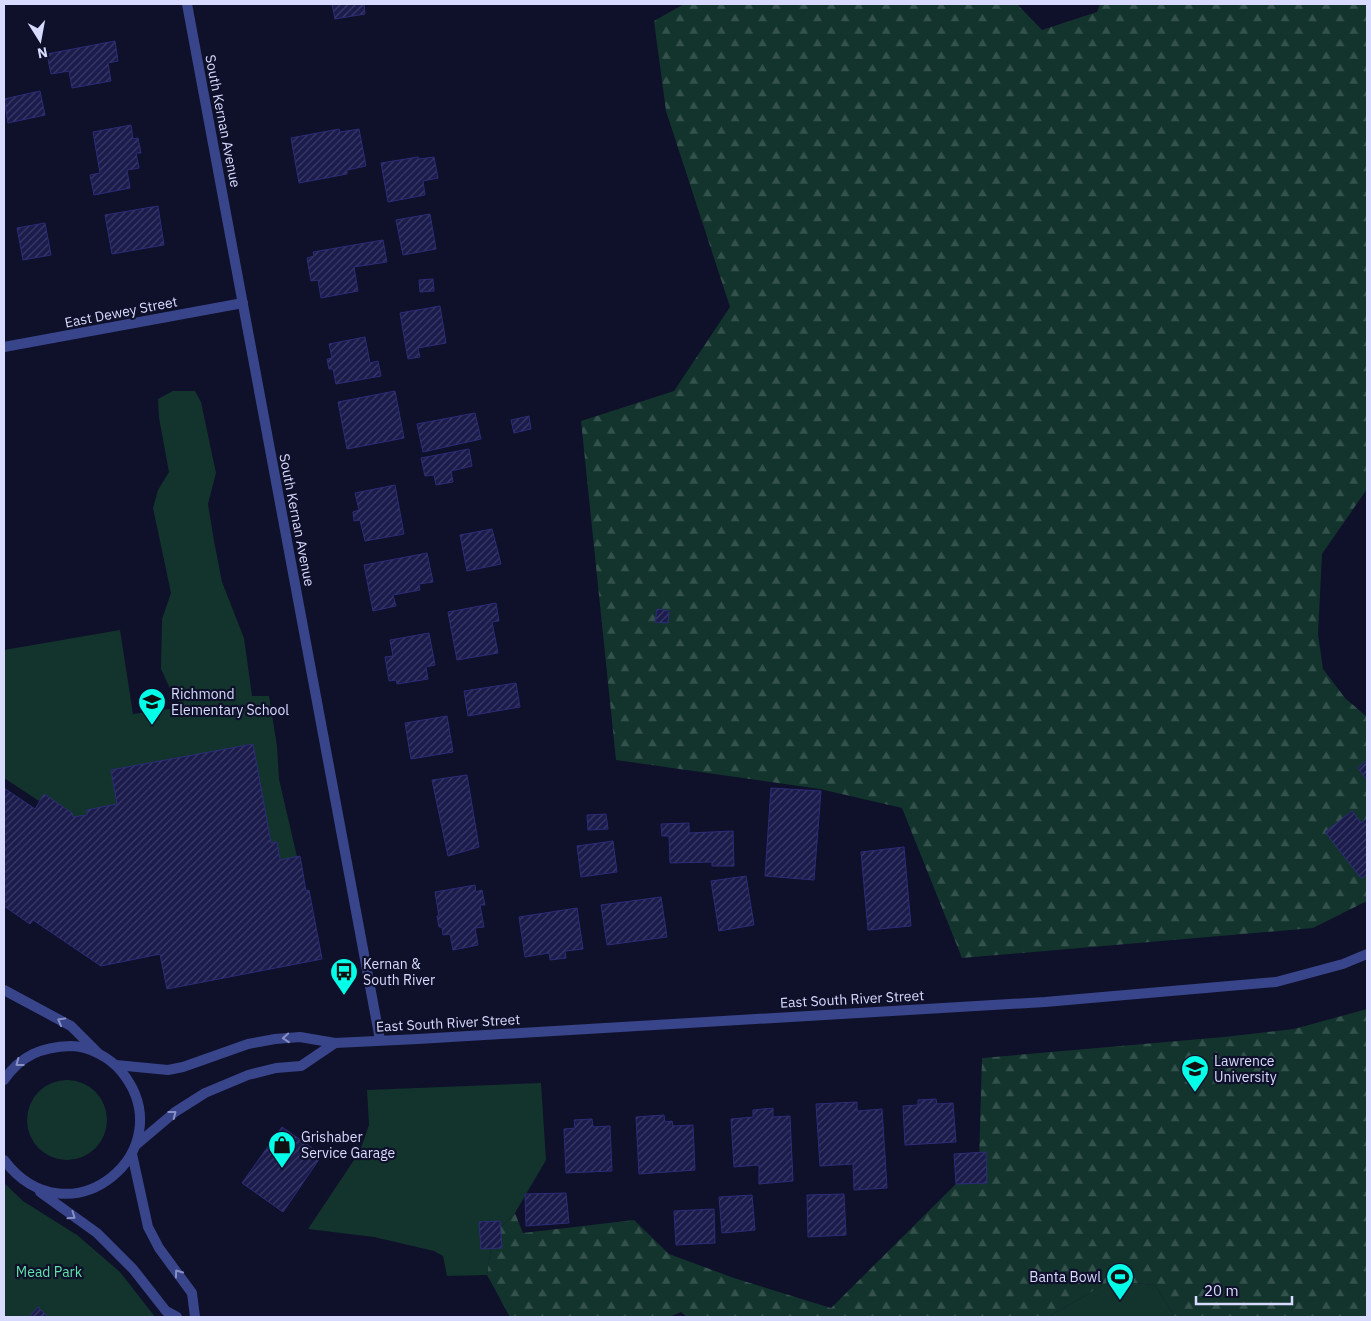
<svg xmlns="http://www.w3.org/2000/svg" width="1371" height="1321" viewBox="0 0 1371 1321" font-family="'IBM Plex Sans',sans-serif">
  <defs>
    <pattern id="forest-firs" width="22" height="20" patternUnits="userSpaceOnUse" patternTransform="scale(1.25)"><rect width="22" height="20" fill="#12342d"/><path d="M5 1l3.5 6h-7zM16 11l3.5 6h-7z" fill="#34514c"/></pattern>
    <pattern id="building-hatch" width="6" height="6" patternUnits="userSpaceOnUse" patternTransform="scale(1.25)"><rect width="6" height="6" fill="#1b1b4c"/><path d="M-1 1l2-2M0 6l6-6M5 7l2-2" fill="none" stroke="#3b3c67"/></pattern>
  </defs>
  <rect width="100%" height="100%" fill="#0f102a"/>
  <g fill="#12342d">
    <path d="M173 391H195L201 402 216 473 208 504 214 541 222 582 244 638 252 696H269L277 746 279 779 297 857 280 860 277 842 271 843 111 770 117 804 87 810V815L73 817 72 813 45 795 39 801 4 778V650L120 630 133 714 183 707 172 693 161 669 162 619 171 593 153 508 158 490 169 472 159 418 158 399Z"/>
    <circle cx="67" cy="1120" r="40"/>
    <path d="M541 1083 546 1160 515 1213 493 1235 487 1275 447 1276 443 1256 434 1251 374 1237 308 1229 360 1151 369 1125 367 1090Z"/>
    <path d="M4 1183 23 1201 77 1235 120 1272 155 1317H4Z"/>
    <path d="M1110 1281 1155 1285 1175 1317H1048Z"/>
  </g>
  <g fill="url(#forest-firs)">
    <path d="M684 4H1017L1042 30 1097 12 1100 4H1367V489L1322 554 1318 634 1323 669 1345 698 1367 717V901L1313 928 962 958 902 808 820 789 616 760 581 421 674 391 730 307 666 111 654 21Z"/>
    <path d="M1367 1009V1317H1175L1155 1285 1110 1281 1048 1317H687L681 1312 669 1317H510L487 1275 493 1235 515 1213 523 1233 634 1220 669 1254 734 1278 831 1308 979 1161 982 1058 1224 1037 1294 1029Z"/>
  </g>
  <g fill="url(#building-hatch)" stroke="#2c2c79">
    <path d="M332 4H364L365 14 335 19Z"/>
    <path d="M115 41 118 61 108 63 111 81 72 88 69 71 51 74 47 54Z"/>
    <path d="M40 91 45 115 8 123 4 99Z"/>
    <path d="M131 125 133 139 138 138 141 153H136L139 168 127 170 130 188 94 195 90 175 100 173 93 132Z"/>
    <path d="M339 129 340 132 359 129 366 166 347 170V174L299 183 291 138Z"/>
    <path d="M418 157 419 159 434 157 438 178 423 181 425 195 388 202 381 163Z"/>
    <path d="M158 206 164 245 112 254 105 215Z"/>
    <path d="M430 214 436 249 403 255 396 220Z"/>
    <path d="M45 223 51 255 23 260 17 228Z"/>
    <path d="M383 240 387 262 354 267 358 291 321 298 318 280 311 281 307 258 314 256 313 252Z"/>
    <path d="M433 279 434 291 420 292 419 280Z"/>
    <path d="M440 306 446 343 418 348 420 357 408 359 400 313Z"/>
    <path d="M365 337 370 363 378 361 381 376 336 384 333 369H329L327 359 332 358 329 344Z"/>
    <path d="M395 391 404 438 347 449 338 402Z"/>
    <path d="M475 413 481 439 423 452 417 424Z"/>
    <path d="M529 416 531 429 514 433 511 420Z"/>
    <path d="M469 449 472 466 451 471 453 482 436 485 434 475 425 476 421 458Z"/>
    <path d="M395 485 404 534 365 541 360 520 354 521 353 512 359 510 355 493Z"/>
    <path d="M492 529 501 564 467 571 460 535Z"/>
    <path d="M427 553 433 582 419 584 420 590 393 595 396 606 373 611 364 565Z"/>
    <path d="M496 603 499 621 492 622 498 653 457 660 448 612Z"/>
    <path d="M657 609 669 611 668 623 655 622Z"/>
    <path d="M429 633 435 665 426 667 428 679 397 684 396 680 389 681 385 657 393 656 390 640Z"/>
    <path d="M516 683 520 707 468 716 464 691Z"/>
    <path d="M447 716 453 752 411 759 405 723Z"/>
    <path d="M253 744 271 843 277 842 280 860 300 856 306 891 309 890 322 959 167 989 160 954 101 966 33 920 30 924 4 906V788L35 809 44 794 72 813 73 817 87 815V810L117 804 111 770Z"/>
    <path d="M1367 760V780L1358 768Z"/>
    <path d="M467 775 479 847 448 856 432 780Z"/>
    <path d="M771 788 821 791 814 880 765 876Z"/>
    <path d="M1352 811 1361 823 1367 818V874L1361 878 1325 832Z"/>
    <path d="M606 814 608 829 588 830 587 815Z"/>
    <path d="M689 823V833L733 831 734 866H712V862L670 863 669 836H662L661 824Z"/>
    <path d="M613 841 617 872 581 877 577 846Z"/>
    <path d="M904 847 911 926 868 930 861 852Z"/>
    <path d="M746 876 754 925 719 931 711 881Z"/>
    <path d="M475 885 476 892 482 890 485 905H480L484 927 475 928 478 945 453 950 450 934 443 935 442 927H439L437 916H439L435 892Z"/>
    <path d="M661 897 667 937 607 945 601 905Z"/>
    <path d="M577 908 583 949 565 951 566 958 550 960 549 953 525 957 519 917Z"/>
    <path d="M936 1099 937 1104 953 1103 956 1142 905 1145 903 1106 918 1105V1100Z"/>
    <path d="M857 1102V1111L882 1109 887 1188 854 1190 853 1164 820 1166 816 1104Z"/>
    <path d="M773 1108V1117L790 1116 793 1181 759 1184V1165L734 1167 731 1119 753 1117V1110Z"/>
    <path d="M664 1115 665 1122 672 1121 673 1126 693 1125 695 1170 639 1174 636 1117Z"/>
    <path d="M592 1119 593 1127 610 1126 612 1171 566 1173 564 1129 575 1128 574 1120Z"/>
    <path d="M282 1127 322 1155 283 1212 242 1183Z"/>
    <path d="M986 1152 987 1183 956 1184 954 1154Z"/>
    <path d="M566 1193 569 1223 526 1226 525 1194Z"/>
    <path d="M844 1194 846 1235 808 1237 807 1195Z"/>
    <path d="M752 1195 755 1230 722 1233 719 1197Z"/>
    <path d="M714 1209 715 1243 676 1245 674 1211Z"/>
    <path d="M500 1221 502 1248 481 1249 479 1222Z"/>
    <path d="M38 1307 48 1317H29Z"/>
  </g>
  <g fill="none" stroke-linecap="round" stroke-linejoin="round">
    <g stroke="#39458b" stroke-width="10">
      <path d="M187 4 380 1040"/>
      <path d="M4 347 243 303"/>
    </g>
    <g stroke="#39458b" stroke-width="10">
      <path d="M4 990 71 1026 97 1052"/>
      <path d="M116 1065 168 1070 183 1067 248 1044 275 1039 300 1037 335 1043 418 1039 1045 1002 1276 982 1343 964 1367 954"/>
      <path d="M4 1080C21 1055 42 1047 71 1046 89 1046 110 1058 121 1071 186 1150 69 1246 4 1160"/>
      <path d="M136 1145 175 1112 205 1093 248 1075 276 1068 301 1066 335 1043"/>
      <path d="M132 1154 148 1227 159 1248 192 1293 195 1317"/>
      <path d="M40 1192 97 1233 133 1269 166 1311 177 1317"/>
    </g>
  </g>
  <defs><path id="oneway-chevron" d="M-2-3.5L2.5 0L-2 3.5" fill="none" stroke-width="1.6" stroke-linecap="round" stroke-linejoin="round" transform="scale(1.25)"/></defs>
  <g stroke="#8890c5">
    <use href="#oneway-chevron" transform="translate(61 1021) rotate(-151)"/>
    <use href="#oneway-chevron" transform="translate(286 1038) rotate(176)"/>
    <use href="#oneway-chevron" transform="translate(19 1063) rotate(143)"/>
    <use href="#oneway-chevron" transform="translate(173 1114) rotate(-38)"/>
    <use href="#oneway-chevron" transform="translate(72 1216) rotate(35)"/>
    <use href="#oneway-chevron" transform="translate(178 1273) rotate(-126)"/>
  </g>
  <defs>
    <symbol id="school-pin" viewBox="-11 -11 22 30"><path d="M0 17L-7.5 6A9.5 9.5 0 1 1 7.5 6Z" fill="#04ffe8" stroke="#0f102a"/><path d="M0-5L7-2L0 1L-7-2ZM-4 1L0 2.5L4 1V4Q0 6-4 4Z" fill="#111"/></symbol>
    <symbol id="bus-pin" viewBox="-11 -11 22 30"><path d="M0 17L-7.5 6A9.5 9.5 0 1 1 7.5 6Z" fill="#04ffe8" stroke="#0f102a"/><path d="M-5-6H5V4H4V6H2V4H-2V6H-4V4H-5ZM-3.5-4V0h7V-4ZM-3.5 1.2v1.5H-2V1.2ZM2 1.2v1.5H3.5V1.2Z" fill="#111"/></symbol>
    <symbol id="university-pin" viewBox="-11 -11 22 30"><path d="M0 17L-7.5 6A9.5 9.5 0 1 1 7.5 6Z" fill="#04ffe8" stroke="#0f102a"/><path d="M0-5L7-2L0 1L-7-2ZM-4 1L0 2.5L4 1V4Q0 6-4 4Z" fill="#111"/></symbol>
    <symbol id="shop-pin" viewBox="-11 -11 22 30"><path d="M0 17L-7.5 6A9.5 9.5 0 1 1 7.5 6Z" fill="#04ffe8" stroke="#0f102a"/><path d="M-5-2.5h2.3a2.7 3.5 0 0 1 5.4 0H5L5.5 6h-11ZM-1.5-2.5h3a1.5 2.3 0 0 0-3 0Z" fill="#111"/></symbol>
    <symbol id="stadium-pin" viewBox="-11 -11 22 30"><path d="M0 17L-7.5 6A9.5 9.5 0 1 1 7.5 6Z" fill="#04ffe8" stroke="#0f102a"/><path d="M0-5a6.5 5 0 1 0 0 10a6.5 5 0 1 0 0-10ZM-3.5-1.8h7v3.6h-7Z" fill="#111"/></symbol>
  </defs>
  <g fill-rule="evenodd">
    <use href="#school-pin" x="136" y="686" width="32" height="43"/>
    <use href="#bus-pin" x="328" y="956" width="32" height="43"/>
    <use href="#university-pin" x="1179" y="1053" width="32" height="43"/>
    <use href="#shop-pin" x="266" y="1129" width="32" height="43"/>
    <use href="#stadium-pin" x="1104" y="1261" width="32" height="43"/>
  </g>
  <g text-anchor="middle" stroke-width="4.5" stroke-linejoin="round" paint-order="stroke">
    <g font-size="14" fill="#d8dbff" stroke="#0f102a">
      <text transform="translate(223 121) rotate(79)" y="5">South Kernan Avenue</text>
      <text transform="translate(121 312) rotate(-11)" y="5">East Dewey Street</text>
      <text transform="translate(297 520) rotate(79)" y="5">South Kernan Avenue</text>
      <text transform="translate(852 999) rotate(-3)" y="5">East South River Street</text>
      <text transform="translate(448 1023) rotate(-3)" y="5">East South River Street</text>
    </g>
    <g font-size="14" fill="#d8dbff" stroke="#0f102a" text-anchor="start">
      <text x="171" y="699">Richmond<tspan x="171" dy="16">Elementary School</tspan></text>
      <text x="363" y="969">Kernan &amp;<tspan x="363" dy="16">South River</tspan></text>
      <text x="1214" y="1066">Lawrence<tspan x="1214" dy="16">University</tspan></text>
      <text x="301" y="1142">Grishaber<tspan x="301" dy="16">Service Garage</tspan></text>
      <text x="1101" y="1282" text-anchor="end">Banta Bowl</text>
    </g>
    <g font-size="14" fill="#5ee5aa" stroke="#0f102a">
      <text x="49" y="1277">Mead Park</text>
    </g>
  </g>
  <rect width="1371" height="1321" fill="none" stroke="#d8dbff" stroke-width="10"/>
  <g transform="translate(40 40) rotate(169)" stroke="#0f102a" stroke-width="4" paint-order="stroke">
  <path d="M0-4L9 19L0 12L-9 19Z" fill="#d8dbff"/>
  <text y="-8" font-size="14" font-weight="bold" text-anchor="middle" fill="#d8dbff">N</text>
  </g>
  <path d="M1196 1296v8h96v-8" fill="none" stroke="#d8dbff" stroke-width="2.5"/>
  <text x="1204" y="1296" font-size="15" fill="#d8dbff" stroke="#0f102a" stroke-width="4" paint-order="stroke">20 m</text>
</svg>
